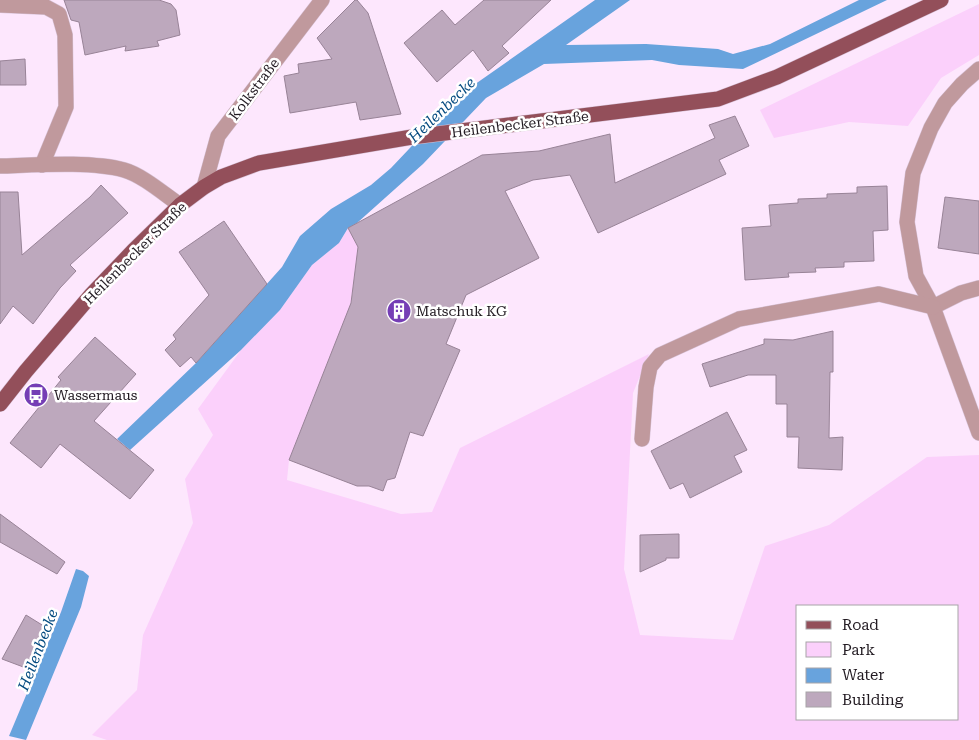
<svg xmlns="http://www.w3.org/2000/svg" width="979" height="740" viewBox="0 0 979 740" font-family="'Roboto Serif',serif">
  <rect width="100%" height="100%" fill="#fde7fd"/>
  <g fill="#fbd0fb" fill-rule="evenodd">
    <path d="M979 4V55L941 78 908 126 849 122 774 138 760 110Z"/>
    <path d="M348 228 358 247 350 308 289 460 287 480 401 514 432 512 460 448 649 354 633 393 624 569 640 635 733 640 765 546 829 525 927 457 979 455V740H107L92 735 137 690 143 635 193 523 185 479 213 435 198 409 241 350 280 310 312 265 339 243ZM798 606H958V719H798Z"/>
  </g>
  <g fill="#68a3dd">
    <path d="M595 0H630L566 45 646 44 718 49 733 54 770 44 859 0H887L743 69 679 65 652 60 544 64 486 98 423 164 357 223 348 228 339 243 312 265 280 310 241 350 130 450 117 439 196 363 282 267 300 236 331 209 371 185 391 168 461 94Z"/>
    <path d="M76 569 83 571 89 576 81 607 26 740 9 736 61 612Z"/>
  </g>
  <g fill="#bda8bd" stroke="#988397">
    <path d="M64 0H159L171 4 176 10 180 35 157 41 159 46 125 51 126 46 85 55 79 22 71 20Z"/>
    <path d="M355 0H357L368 13 401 114 360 120 356 102 290 113 284 76 299 73 298 64 332 59 317 38Z"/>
    <path d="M484 0H551L502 46 509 53 488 71 473 50 437 82 404 43 442 10 455 25Z"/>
    <path d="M25 59 26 85H0V61Z"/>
    <path d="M735 116 749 146 719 160 726 174 598 233 570 175 533 180 505 191 539 258 466 295 446 344 460 350 423 436 410 432 395 478 387 480 383 491 369 486H357L289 460 351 303 358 247 348 228 482 155 539 151 610 134 615 183 715 138 709 125Z"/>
    <path d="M101 185 128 213 70 265 76 271 60 288 33 324 13 306 0 324V192H18L22 255 90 197Z"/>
    <path d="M887 186 888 230 873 231 874 261 844 262V267L815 268 816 272 788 273 789 277 745 280 742 228 771 226 769 205 798 203V199L827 198V194L857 193V187Z"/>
    <path d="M945 197 979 201V254L938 248Z"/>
    <path d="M224 221 267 284 196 363 191 357 180 367 165 350 176 339 173 335 209 295 179 252Z"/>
    <path d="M833 331V372H830L829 438 843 437 842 470 798 468 799 437H787V404H776V375H748L710 387 702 364 764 344V339L793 340Z"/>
    <path d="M95 337 136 374 94 421 154 470 130 499 60 444 41 468 10 443 61 380 58 377Z"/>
    <path d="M727 412 747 450 734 456 742 472 690 498 683 483 670 489 651 451Z"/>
    <path d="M0 514 65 562 57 574 0 542Z"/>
    <path d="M679 534V558H666V560L640 572V535Z"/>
    <path d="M26 615 47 628 26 668 2 659Z"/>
  </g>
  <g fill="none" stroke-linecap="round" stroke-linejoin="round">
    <defs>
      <g id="minor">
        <path d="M0 5 46 7 59 14 65 35 66 107 42 165"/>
        <path d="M979 69 962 84 945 103 931 128 913 173 907 222 916 276 933 307 979 433"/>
        <path d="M0 166C35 165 91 161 124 170 142 175 164 194 180 205"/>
        <path d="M204 187 218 136 322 0"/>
        <path d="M933 307 961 293 979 288"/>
        <path d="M642 439 646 387 650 367 660 355 739 319 879 294 933 307"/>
      </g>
      <path id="major" d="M0 404 26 371 92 294 135 249 180 205 204 187 221 177 259 163 412 137 718 99 777 77 941 0"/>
    </defs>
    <use href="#minor" stroke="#d6c2d6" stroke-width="16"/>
    <use href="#major" stroke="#d6c2d6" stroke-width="16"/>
    <use href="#minor" stroke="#c0999d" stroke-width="15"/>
    <use href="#major" stroke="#934f5a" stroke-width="15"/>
  </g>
  <defs>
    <symbol id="building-disc" viewBox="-11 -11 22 22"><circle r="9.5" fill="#753eb5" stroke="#fff"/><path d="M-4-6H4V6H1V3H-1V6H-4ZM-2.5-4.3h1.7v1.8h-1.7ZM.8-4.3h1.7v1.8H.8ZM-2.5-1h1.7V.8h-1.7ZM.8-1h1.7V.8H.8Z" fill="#fff"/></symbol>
    <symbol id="bus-disc" viewBox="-11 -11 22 22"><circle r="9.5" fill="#753eb5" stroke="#fff"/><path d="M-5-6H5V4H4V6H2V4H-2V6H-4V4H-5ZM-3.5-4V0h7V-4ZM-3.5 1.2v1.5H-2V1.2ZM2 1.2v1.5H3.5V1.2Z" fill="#fff"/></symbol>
  </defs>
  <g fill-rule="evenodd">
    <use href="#building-disc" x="385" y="297" width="28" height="28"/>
    <use href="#bus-disc" x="22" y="381" width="28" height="28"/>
  </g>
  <g text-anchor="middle" stroke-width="5" stroke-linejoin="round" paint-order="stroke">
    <g font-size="14" fill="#221b22" stroke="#fff">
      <text transform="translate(254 89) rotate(-53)" y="5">Kolkstraße</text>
      <text transform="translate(520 124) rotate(-7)" y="5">Heilenbecker Straße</text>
      <text transform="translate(135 253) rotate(-45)" y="5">Heilenbecker Straße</text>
    </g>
    <g font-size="14" fill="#221b22" stroke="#fff" text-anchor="start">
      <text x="416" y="316">Matschuk KG</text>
      <text x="54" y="400">Wassermaus</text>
    </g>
    <g font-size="15" font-style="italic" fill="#054b80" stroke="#fff">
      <text transform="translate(442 110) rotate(-44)" y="5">Heilenbecke</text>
      <text transform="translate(38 650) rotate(-69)" y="5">Heilenbecke</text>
    </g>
  </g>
  <rect x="796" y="605" width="162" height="115" fill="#ffffff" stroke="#a7a4a7"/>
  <rect x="806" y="621" width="25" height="8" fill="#934f5a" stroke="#a7a4a7"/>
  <text x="842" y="630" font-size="15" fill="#221b22">Road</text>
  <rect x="806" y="642" width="25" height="15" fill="#fbd0fb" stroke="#a7a4a7"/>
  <text x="842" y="655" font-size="15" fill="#221b22">Park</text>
  <rect x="806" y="668" width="25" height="15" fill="#68a3dd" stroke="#a7a4a7"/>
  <text x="842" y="680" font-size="15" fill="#221b22">Water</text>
  <rect x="806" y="692" width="25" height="15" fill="#bda8bd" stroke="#a7a4a7"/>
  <text x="842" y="705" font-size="15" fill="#221b22">Building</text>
</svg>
